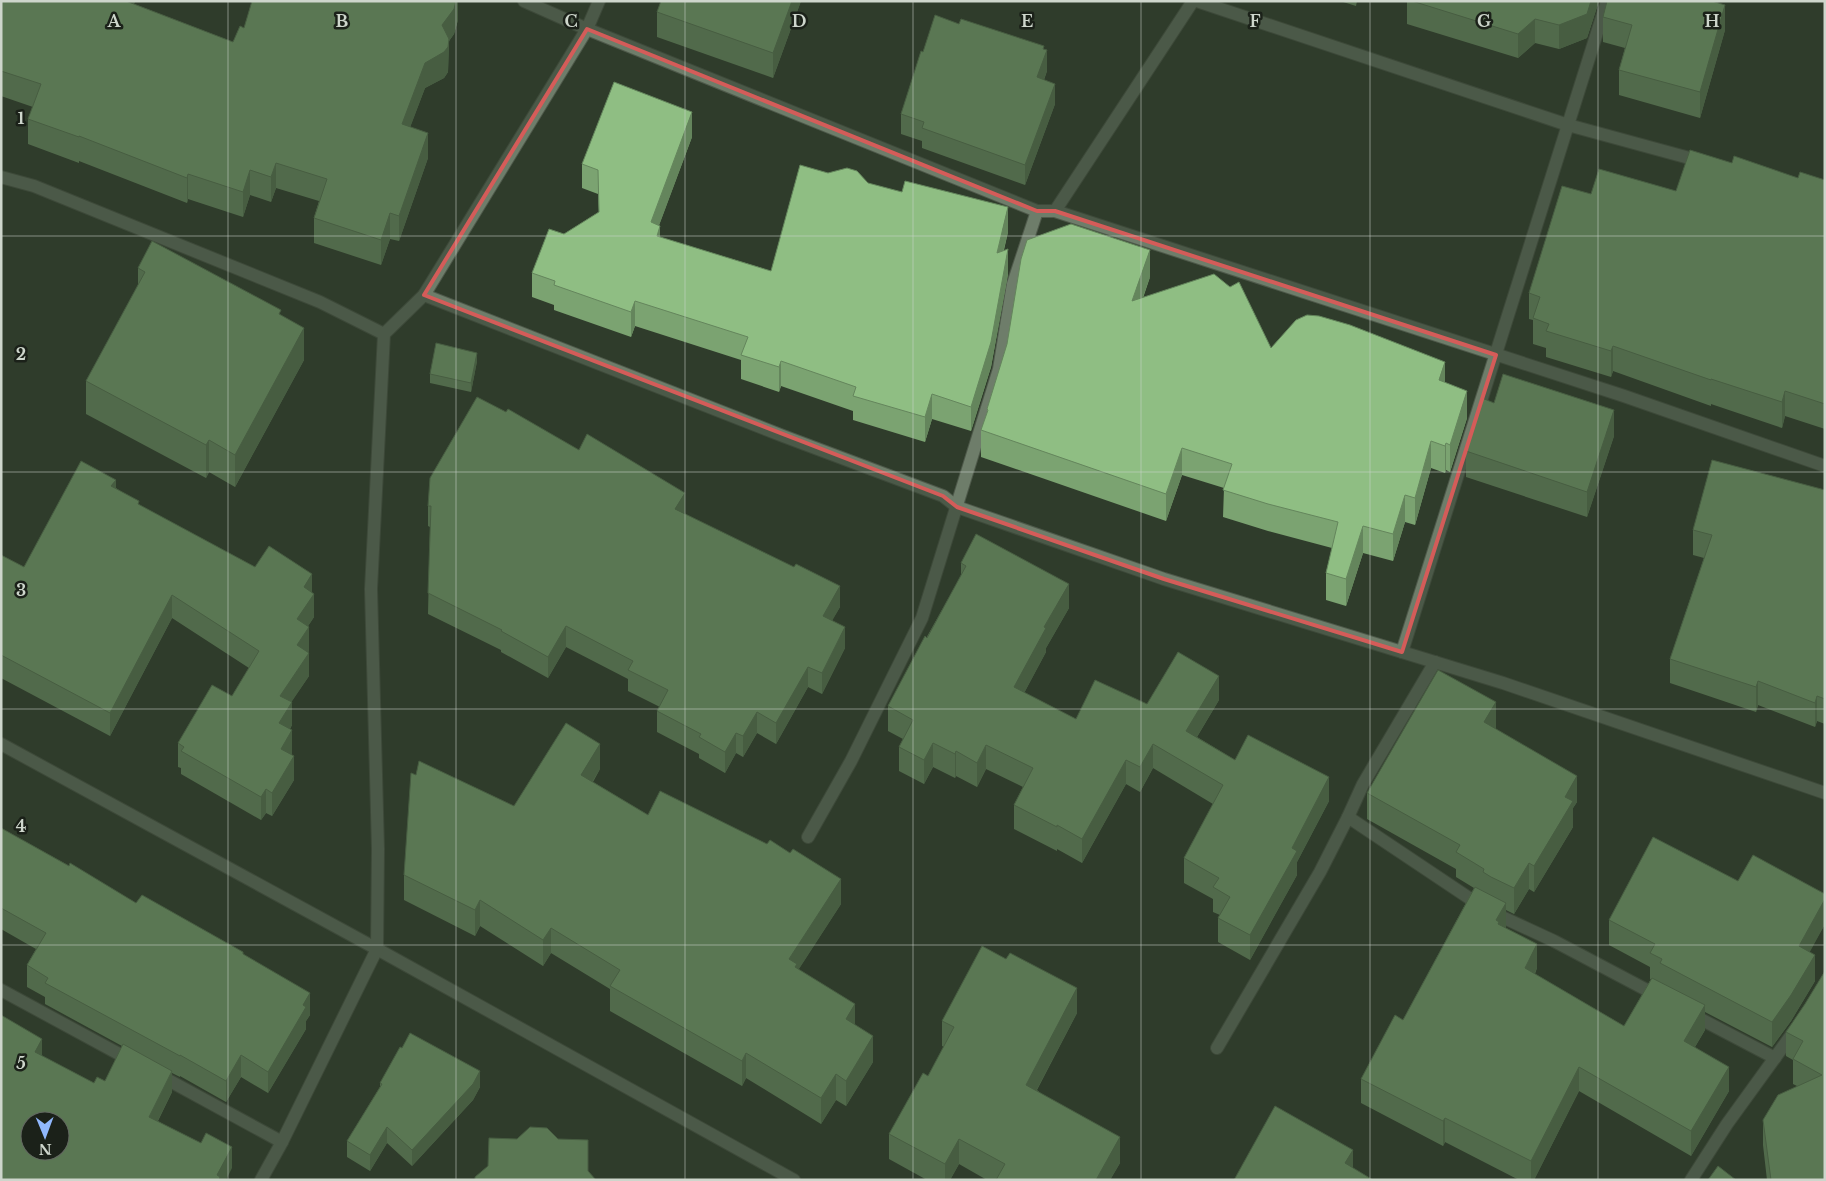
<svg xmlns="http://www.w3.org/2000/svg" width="1826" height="1181" viewBox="0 0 1826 1181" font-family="'Libre Baskerville',serif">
  <rect width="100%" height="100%" fill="#2f3c2b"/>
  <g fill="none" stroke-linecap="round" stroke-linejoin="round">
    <defs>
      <g id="minor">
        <path d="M524 1 587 29 1037 211H1055L1624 396 1825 466"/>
        <path d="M1197 1 1568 125 1704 162"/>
        <path d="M1 177 34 186 320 302 384 334"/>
        <path d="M1055 211 1193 1"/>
        <path d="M424 295 783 436 943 496 957 507 1164 579 1503 683 1825 793"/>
        <path d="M1402 652 1607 1"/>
        <path d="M1 744 377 949 794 1180"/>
        <path d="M1348 817 1487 910 1554 941 1660 997"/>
        <path d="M808 837 851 761 922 618 999 369 1013 284 1037 211"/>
        <path d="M1 990 132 1061"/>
        <path d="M1691 1014 1775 1058"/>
        <path d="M1217 1048 1320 872 1348 817 1363 784 1435 662"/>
        <path d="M159 1075 282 1142"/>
        <path d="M261 1180 282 1142 377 949 378 849 371 589 384 334 424 295 587 29 599 1"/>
        <path d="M1691 1180 1727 1124 1795 1030"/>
      </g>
    </defs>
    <use href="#minor" stroke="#4e594a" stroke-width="14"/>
    <use href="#minor" stroke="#6e7d6a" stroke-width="12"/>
  </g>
  <g fill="#7ba371">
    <path d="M1 1H135L134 4 233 42 244 28 458 1V20L454 34 449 41 448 72 444 78 425 88 410 127 428 158 399 241 390 239 381 265 314 243V218L319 201 276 188 271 202 250 195 243 217 188 199 187 203 79 161V163L28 144V119L33 107 1 96Z"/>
    <path d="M661 1H801L773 78 657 37V12Z"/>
    <path d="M1340 1H1357L1356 6Z"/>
    <path d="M1407 1H1599L1587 38 1559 49 1535 43 1518 58 1407 24Z"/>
    <path d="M1603 17 1725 30 1700 118 1619 95V70L1625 48 1603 42Z"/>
    <path d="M959 24 1044 49 1047 71 1044 80 1055 104 1025 185 922 148V141L901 134V114L923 52Z"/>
    <path d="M692 137 659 225 660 237 771 271 828 173 868 183 1008 232 1004 250 1008 274 991 367 971 431 932 419 925 442 853 420V411L781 386 779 392 741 379V360L635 326 631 337 554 310V305L532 297V273L564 234 599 212 598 194 582 188V164Z"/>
    <path d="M1732 163 1798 178 1825 180V429L1785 416 1782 428 1711 404V406L1613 371 1611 377 1546 357V348L1533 344V320L1529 319V293L1591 194 1676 191Z"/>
    <path d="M138 268 281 316 304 360 235 487 209 472 206 478 86 414V381L138 287Z"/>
    <path d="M1150 277 1143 298 1271 348 1445 383 1467 418 1450 472 1446 470 1445 473 1431 468 1415 525 1405 522 1393 561 1363 553 1346 606 1326 600V573L1332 548 1268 531 1223 517 1224 488 1182 475 1166 521 981 457V430L987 414V409Z"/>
    <path d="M477 361 471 392 430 383V374Z"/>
    <path d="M1494 403 1614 436 1587 517 1466 477V451Z"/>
    <path d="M116 488 139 505 255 567 312 593 314 617 308 626 309 651 308 652 309 676 291 702 292 725 290 729 292 753 291 755 294 780 272 816 266 813 261 820 181 774V768L178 767V743L232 696 249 668 172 618 110 736 1 678V555L24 567Z"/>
    <path d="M1825 490V724L1817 721 1815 727 1758 705 1756 712 1670 683V659L1704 558 1693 555V530Z"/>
    <path d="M428 506 685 514 840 607 832 620 845 648 822 694 808 687 776 744 757 733 743 757 736 753 725 773 699 758V754L657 732V711L660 707 628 691V679L566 647 548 678 501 652V650L428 614 430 527 428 526Z"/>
    <path d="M961 563 1069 608 1046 648V652L1024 693 1076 719 1147 704 1219 700 1197 737 1235 760 1329 801 1297 862V875L1250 960 1218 942V918L1220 915 1213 912V899L1184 883V858L1213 804 1153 768 1140 792 1126 784 1082 863 1057 849V851L1014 829V805L1023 787 986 769 977 787 956 776 955 778 933 767 924 784 899 771V747L903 739 888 731V706L961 576Z"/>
    <path d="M1495 728 1577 802 1573 808V827L1534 892 1529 889 1514 914 1506 910V928L1537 968 1535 974 1624 1026 1651 979H1650V967L1609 945V920L1738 881 1825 894V924L1809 952 1815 981 1791 1021 1772 1047 1705 1012V1030L1695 1047 1729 1091 1691 1156 1579 1091 1534 1180H1519L1445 1142 1443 1146 1361 1103V1079L1403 1020 1474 888 1456 877V869L1367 819V793L1496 728Z"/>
    <path d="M600 769 593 782 648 815 841 904 798 970 855 1025 873 1062 846 1106 836 1100 821 1124 746 1078 742 1086 610 1011V989L551 953 543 966 480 926 475 936 404 900V875L416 775 514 806Z"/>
    <path d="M1 828 136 903 243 954 310 1015 306 1021V1029L268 1093 241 1077 226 1102 180 1076V1077L172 1073V1092L158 1121 232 1168 42 1056 94 1083 105 1081 122 1046 45 1004V997L27 987V965L36 949 1 929Z"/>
    <path d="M1825 971V1180H1767L1763 1145V1120L1797 1086 1793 1084V1060L1786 1056V1032L1805 1004Z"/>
    <path d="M1077 1013 1037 1090 1120 1163 1110 1180H987L959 1164 950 1180H927L889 1159V1134L928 1076 944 1047 942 1046V1021Z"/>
    <path d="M380 1083 480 1087 473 1100 412 1166 387 1143 370 1171 347 1157V1141L380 1087Z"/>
  </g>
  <g fill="#64855c">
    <path d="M126 1H135L126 27Z"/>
    <path d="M456 1H458V20L454 34 449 41 448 72 444 78 425 88 402 149V124L425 63 442 25Z"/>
    <path d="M792 1H801L773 78V53Z"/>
    <path d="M1591 1H1599L1587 38 1559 49V25Z"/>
    <path d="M1725 5V30L1700 118V92Z"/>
    <path d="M1535 19V43L1518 58V34Z"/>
    <path d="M1044 46V58L1047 50V71L1037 98V77Z"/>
    <path d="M1055 84V104L1025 185V165Z"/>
    <path d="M692 112V137L651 247V222Z"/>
    <path d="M428 133V158L399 241V216Z"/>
    <path d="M276 163V188L271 202V177Z"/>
    <path d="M250 170V195L243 217V192Z"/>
    <path d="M188 174V199L187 203V178Z"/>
    <path d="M1008 207V232L997 277V253Z"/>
    <path d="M390 213V239L381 265V240Z"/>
    <path d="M660 226V251L657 236Z"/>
    <path d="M1008 249V274L991 367 971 431V407Z"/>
    <path d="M1150 250V277L1132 328V301Z"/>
    <path d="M635 301V326L631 337V312Z"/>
    <path d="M304 328V360L235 487V455Z"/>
    <path d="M1613 346V371L1611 377V351Z"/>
    <path d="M477 353V361L471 392V383Z"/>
    <path d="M781 361V386L779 392V367Z"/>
    <path d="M1445 362V389L1439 380Z"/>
    <path d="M1467 391V418L1450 472V445Z"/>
    <path d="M1785 391V416L1782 428V402Z"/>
    <path d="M932 394V419L925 442V417Z"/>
    <path d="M1614 410V436L1587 517V492Z"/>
    <path d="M209 440V472L206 478V445Z"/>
    <path d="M1431 441V468L1415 525V498Z"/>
    <path d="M1446 443V470L1445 473V446Z"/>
    <path d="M1182 448V475L1166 521V494Z"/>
    <path d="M116 480V503L111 486Z"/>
    <path d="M685 493V514L675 509Z"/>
    <path d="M1405 495V522L1393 561V534Z"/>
    <path d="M1363 526V553L1346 606V579Z"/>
    <path d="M312 574V596L314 594V617L297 643V619L304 587Z"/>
    <path d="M1069 584V608L1046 648V652L1014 712V687L1044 627Z"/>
    <path d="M840 586V607L823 637V616Z"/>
    <path d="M172 595V618L110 736V713Z"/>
    <path d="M566 626V647L548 678V657Z"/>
    <path d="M309 627V651L297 669V645Z"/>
    <path d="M845 627V648L822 694V673Z"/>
    <path d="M309 653V676L280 719V696Z"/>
    <path d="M808 667V687L776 744V723Z"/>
    <path d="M1219 676V700L1186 755V731Z"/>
    <path d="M1758 681V705L1756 712V687Z"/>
    <path d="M1817 696V721L1815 727V703Z"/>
    <path d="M292 702V725L279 746V723Z"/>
    <path d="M1496 702V728L1484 747V722Z"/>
    <path d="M757 712V733L743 757V736Z"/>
    <path d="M292 730V753L281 772V749Z"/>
    <path d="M736 733V753L725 773V752Z"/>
    <path d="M933 743V767L924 784V760Z"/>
    <path d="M600 744V769L581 800V775Z"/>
    <path d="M1153 744V768L1140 792V767Z"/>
    <path d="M986 745V769L977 787V763Z"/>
    <path d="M956 751V776L955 778V754Z"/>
    <path d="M294 756V780L272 816V793Z"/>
    <path d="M1126 760V784L1082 863V839Z"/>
    <path d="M1577 776V802L1573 808V827L1534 892V866L1565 797Z"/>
    <path d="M1329 777V801L1297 862V875L1250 960V935L1292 848Z"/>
    <path d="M266 789V813L261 820V797Z"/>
    <path d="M1529 863V889L1514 914V888Z"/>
    <path d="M841 879V904L797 972 789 959Z"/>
    <path d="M1825 899V924L1799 972V946Z"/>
    <path d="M480 900V926L475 936V910Z"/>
    <path d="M1506 903V928L1499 939 1496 920Z"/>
    <path d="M551 928V953L543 966V940Z"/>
    <path d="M1537 944V968L1525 992V968Z"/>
    <path d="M1815 955V981L1791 1021 1772 1047V1022Z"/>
    <path d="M1077 988V1013L1026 1110V1085Z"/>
    <path d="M310 993V1015L306 1021V1029L268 1093V1072L303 1005Z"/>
    <path d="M855 1004V1029L846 1019Z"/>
    <path d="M1705 1005V1030L1684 1065V1041Z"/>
    <path d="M873 1036V1062L846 1106V1081Z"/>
    <path d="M42 1039V1060L35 1052Z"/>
    <path d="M746 1053V1078L742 1086V1061Z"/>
    <path d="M241 1055V1077L226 1102V1081Z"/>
    <path d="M1579 1067V1091L1534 1180H1531V1161Z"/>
    <path d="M1729 1067V1091L1691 1156V1131Z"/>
    <path d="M172 1071V1092L149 1138V1117Z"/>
    <path d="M480 1071V1087L473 1100 412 1166V1150Z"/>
    <path d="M836 1074V1100L821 1124V1098Z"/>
    <path d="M1445 1118V1142L1443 1146V1121Z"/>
    <path d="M387 1127V1143L370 1171V1155Z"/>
    <path d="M1120 1137V1163L1110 1180H1096Z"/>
    <path d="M959 1139V1164L950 1180H945V1164Z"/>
    <path d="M232 1147V1168L226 1180H217V1175Z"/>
    <path d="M1353 1150V1173L1345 1163Z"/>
  </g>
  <g fill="#8fbe83" stroke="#64855c" fill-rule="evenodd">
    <path d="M1 1H126L233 42 240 26 244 28 252 1H456L454 9 442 25 449 39 448 47 444 52 425 63 402 124 428 133 399 216 390 213 381 240 314 218 327 179 276 163 271 177 250 170 243 192 188 174 187 178 79 136V137L28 119 41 84 1 71Z"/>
    <path d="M661 1H792L773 53 657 12Z"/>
    <path d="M1412 1H1591L1587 14 1559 25 1535 19 1518 34Z"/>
    <path d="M1607 1H1712L1725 5 1700 92 1619 70 1632 25 1603 17Z"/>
    <path d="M935 15 959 24 961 19 1044 46 1043 49 1047 50 1037 77 1055 84 1025 165 922 128 924 122 901 114 921 51 923 52Z"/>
    <path d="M614 82 692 112 651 222 660 226 657 236 771 271 800 165 828 173 847 168 857 171 868 183 902 192 905 181 1008 207 997 253 1008 249 991 342 971 407 932 394 925 417 853 396 856 387 781 361 779 367 741 355 748 337 635 301 631 312 554 285 555 281 532 273 549 229 564 234 599 212 598 170 582 164Z"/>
    <path d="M1690 150 1732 163 1734 156 1798 178 1800 172 1825 180V404L1785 391 1782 402 1711 379V380L1613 346 1611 351 1546 331 1549 324 1533 318 1540 297 1529 293 1562 186 1591 194 1599 169 1676 191Z"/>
    <path d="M1071 224 1150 250 1132 301 1214 274 1230 287 1239 282 1271 348 1296 320 1307 315 1319 316 1350 325 1445 362 1439 380 1467 391 1450 445 1446 443 1445 446 1431 441 1415 498 1405 495 1393 534 1363 526 1346 579 1326 573 1338 522 1268 504 1223 490 1232 464 1182 448 1166 494 981 430 988 410 987 409 1007 344 1021 259 1027 240Z"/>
    <path d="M152 241 281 310 279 314 304 328 235 455 209 440 206 445 86 381 145 272 138 268Z"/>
    <path d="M436 343 477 353 471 383 430 374Z"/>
    <path d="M1503 374 1614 410 1587 492 1466 451 1482 398 1494 403Z"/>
    <path d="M477 397 506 412 508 409 579 450 587 434 685 493 675 509 794 567 796 564 840 586 823 616 845 627 822 673 808 667 776 723 757 712 743 736 736 733 725 752 699 737 701 734 657 711 668 690 628 670 633 661 566 626 548 657 501 631 502 630 428 593 431 506H428L430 478Z"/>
    <path d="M1712 460 1825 490V699L1817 696 1815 703 1758 681 1756 687 1670 659 1712 535 1693 530Z"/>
    <path d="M81 461 116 480 111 486 139 501 138 504 255 567 269 546 312 574 304 587 314 594 297 619 309 627 297 645 309 653 280 696 292 702 279 723 292 730 281 749 294 756 272 793 266 789 261 797 181 751 184 747 178 743 212 685 232 696 259 651 172 595 110 713 1 655V555L24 567Z"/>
    <path d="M976 534 1069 584 1044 627 1046 628 1014 687 1076 719 1095 680 1147 704 1178 652 1219 676 1186 731 1235 760 1248 735 1329 777 1292 848 1297 851 1250 935 1218 918 1230 897 1213 887 1219 878 1184 858 1223 785 1153 744 1140 767 1126 760 1082 839 1057 825V827L1014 805 1033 768 986 745 977 763 956 751 955 754 933 743 924 760 899 747 913 720 888 706 925 636 927 638 966 566 961 563Z"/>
    <path d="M1438 670 1496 702 1484 722 1577 776 1565 797 1573 801 1534 866 1529 863 1514 888 1491 877 1483 872 1484 869 1456 852 1460 845 1367 793Z"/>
    <path d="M566 723 600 744 581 775 648 815 660 791 767 844 770 840 790 853 793 849 841 879 789 959 797 964 795 967 855 1004 846 1019 873 1036 846 1081 836 1074 821 1098 746 1053 742 1061 610 986 620 970 551 928 543 940 480 900 475 910 404 875 411 773 416 775 419 761 514 806Z"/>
    <path d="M1 828 69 866 70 863 136 903 142 895 243 952V954L310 993 303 1005 306 1007 268 1072 241 1055 226 1081 180 1055V1056L45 983 48 978 27 965 46 933 1 908Z"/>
    <path d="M1653 837 1738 881 1753 855 1825 894V899L1799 946 1815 955 1791 995 1772 1022 1660 963 1662 959 1650 953 1655 944 1609 920Z"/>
    <path d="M1475 887 1506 903 1496 920 1499 922 1498 924 1537 944 1525 968 1624 1026 1652 978 1705 1005 1684 1041 1729 1067 1691 1131 1579 1067 1531 1161 1445 1118 1443 1121 1361 1079 1395 1015 1403 1020Z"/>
    <path d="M982 946 1006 959 1010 953 1077 988 1026 1085 1120 1137 1096 1180H996L1005 1164 959 1139 945 1164 889 1134 923 1073 928 1076 954 1027 942 1021Z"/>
    <path d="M1825 971V1180H1771L1763 1120 1778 1095 1822 1075 1793 1059 1803 1041 1786 1032 1805 1004Z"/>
    <path d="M1 1015 42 1039 35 1052 94 1083 97 1077 105 1081 123 1044 172 1071 149 1117 201 1143 206 1133 232 1147 217 1175 220 1177 219 1180H1ZM30 1121H60V1151H30Z"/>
    <path d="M410 1033 480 1071 473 1084 412 1150 387 1127 370 1155 347 1141 382 1084 380 1083 400 1047 402 1048Z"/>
    <path d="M1275 1106 1353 1150 1345 1163 1373 1180H1234Z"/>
    <path d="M530 1127 547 1128 558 1139 588 1140V1171L596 1180H475V1177L488 1166 489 1138 517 1139Z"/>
    <path d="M1718 1166 1736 1180H1708Z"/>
  </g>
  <path d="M0 0H1826V1181H0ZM587 29 1037 211H1055L1496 355 1402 652 1164 579 957 507 943 496 424 295Z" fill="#2f3c2b" fill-opacity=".55" fill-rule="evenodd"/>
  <path fill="none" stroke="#d45c59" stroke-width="4" stroke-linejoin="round" d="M587 29 1037 211H1055L1496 355 1402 652 1164 579 957 507 943 496 424 295Z"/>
  <path fill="none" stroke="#ced6cc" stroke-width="1" stroke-opacity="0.55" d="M228 1V1180M456 1V1180M685 1V1180M913 1V1180M1141 1V1180M1370 1V1180M1598 1V1180M1 236H1825M1 472H1825M1 709H1825M1 945H1825"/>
  <g font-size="16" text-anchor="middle" font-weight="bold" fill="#ced6cc" stroke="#1b2119" stroke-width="5" stroke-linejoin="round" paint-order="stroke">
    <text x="114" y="27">A</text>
    <text x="342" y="27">B</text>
    <text x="571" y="27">C</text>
    <text x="799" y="27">D</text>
    <text x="1027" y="27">E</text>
    <text x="1255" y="27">F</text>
    <text x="1484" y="27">G</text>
    <text x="1712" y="27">H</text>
    <text x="21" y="124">1</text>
    <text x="21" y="360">2</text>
    <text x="21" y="596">3</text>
    <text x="21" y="832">4</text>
    <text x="21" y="1069">5</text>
  </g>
  <rect width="1826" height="1181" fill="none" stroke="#ced6cc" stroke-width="5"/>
  <g transform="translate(45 1136) rotate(179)"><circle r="24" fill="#1b2119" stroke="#636961"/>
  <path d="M0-4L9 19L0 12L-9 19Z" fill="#90b8fd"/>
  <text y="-8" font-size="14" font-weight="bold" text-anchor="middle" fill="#ced6cc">N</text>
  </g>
</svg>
